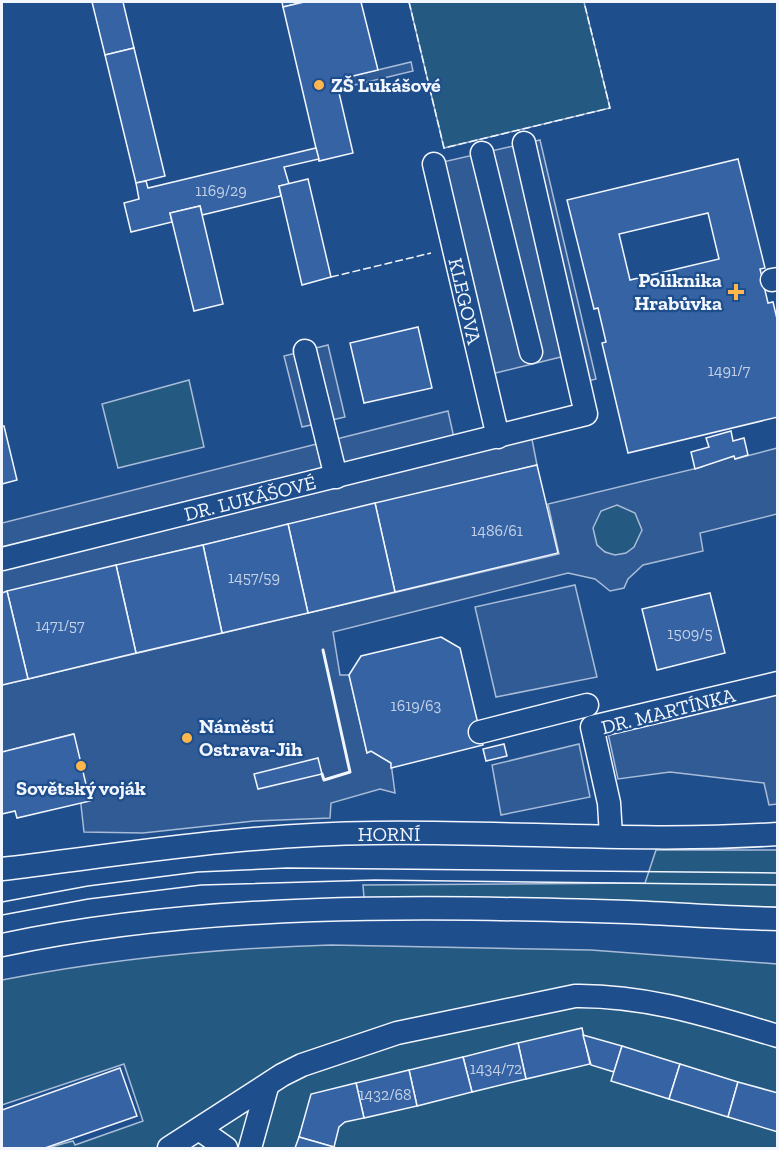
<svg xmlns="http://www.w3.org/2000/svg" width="779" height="1150" viewBox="0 0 779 1150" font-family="'Zilla Slab',serif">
  <rect width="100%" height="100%" fill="#1f4e8c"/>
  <g fill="#245a82" stroke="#a8bbd7" stroke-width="1.5">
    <path d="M409 2H584L610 108 444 148Z"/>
    <path d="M189 380 204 447 118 468 102 404Z"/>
    <circle cx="617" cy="530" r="25"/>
    <path d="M656 850H777V907L364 898 363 885 645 883Z"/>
    <path d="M331 945 591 950 777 964V1148H47L73 1141 75 1145 143 1121 124 1064 2 1105V980C110 959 220 948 331 945Z"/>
  </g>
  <g fill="#305b95" stroke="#a8bbd7" stroke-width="1.5" fill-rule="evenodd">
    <path d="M411 62 413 71 338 89 336 80Z"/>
    <path d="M540 140 596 379 572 385 565 356 483 376 434 164Z"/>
    <path d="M328 345 345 417 302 427 284 356Z"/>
    <path d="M448 411 456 447 530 429 537 465 2 593V523Z"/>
    <path d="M777 448V514L700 533 703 551 643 565 628 579 624 588 610 591 595 579 568 573 333 632 340 675H349L367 753 371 751 391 763 395 793 380 789 331 803 330 818 254 821 143 833 84 832 73 734 2 752V685L559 554 548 504 702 467V464L734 456 735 459ZM617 505 635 513 642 530 634 547 626 553 615 555 605 552 597 545 593 528 601 511Z"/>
    <path d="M575 585 597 677 496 697 475 607Z"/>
    <path d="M777 683V804L769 805 764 783 670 772 618 779 606 724Z"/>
    <path d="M579 744 590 797 501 815 492 765Z"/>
  </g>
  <g fill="#3563a3" stroke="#f2f6ff" stroke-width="1.5" fill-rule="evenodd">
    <path d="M92 2H123L134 48 105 55Z"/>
    <path d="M282 2H304L283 7Z"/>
    <path d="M304 2H361L378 70 336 80 353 153 319 161 283 7Z"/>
    <path d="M134 48 165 176 136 183 105 55Z"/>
    <path d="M316 148 319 159 284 167 289 184 279 186 281 196 202 215 200 206 170 213 172 222 131 232 124 203 139 199 136 183 146 181 148 188Z"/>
    <path d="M738 159 765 268 760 269 768 303 773 302 778 323V417L628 453 602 343 606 342 598 308 594 309 567 200ZM708 213 719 259 630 280 619 234Z"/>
    <path d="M308 179 331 277 302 285 279 186Z"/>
    <path d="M200 206 223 304 194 311 170 213Z"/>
    <path d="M418 327 432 388 364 403 350 343Z"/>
    <path d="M2 426H4L17 480 2 484Z"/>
    <path d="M731 431 733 441 744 438 748 455 735 459 734 456 695 469 691 452 709 447 706 438Z"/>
    <path d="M537 465 558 553 395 592 375 503Z"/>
    <path d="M375 503 395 592 308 613 288 524Z"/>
    <path d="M288 524 308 613 222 633 203 545Z"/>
    <path d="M203 545 222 633 136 653 116 565Z"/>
    <path d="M116 565 136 653 28 679 7 591Z"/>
    <path d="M7 591 28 679 2 685V593Z"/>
    <path d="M710 593 725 653 657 670 642 609Z"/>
    <path d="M441 637 460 648 483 745 391 768V763L371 751 367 753 349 675 361 656Z"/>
    <path d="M74 734 90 801 17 818 15 811 2 814V752Z"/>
    <path d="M504 744 507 756 486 761 483 749Z"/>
    <path d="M318 758 322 774 258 789 254 774Z"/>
    <path d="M582 1028 590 1064 526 1079 518 1043Z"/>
    <path d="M583 1035 622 1046 614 1072 591 1065Z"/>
    <path d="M518 1043 526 1079 472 1092 463 1057Z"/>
    <path d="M622 1046 680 1064 669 1099 611 1081Z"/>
    <path d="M463 1057 472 1092 417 1106 409 1070Z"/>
    <path d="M680 1064 738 1082 728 1117 669 1099Z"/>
    <path d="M120 1068 137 1116 45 1148H2V1110Z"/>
    <path d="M409 1070 417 1106 364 1118 356 1083Z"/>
    <path d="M738 1082 778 1093V1132L728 1117Z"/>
    <path d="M356 1083 364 1118 345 1122 339 1127 334 1147 299 1137 311 1094Z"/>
    <path d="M299 1137 334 1147 333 1148H295Z"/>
  </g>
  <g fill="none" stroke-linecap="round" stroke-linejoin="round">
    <defs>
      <g id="minor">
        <path d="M482 153 531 352"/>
        <path d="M434 164 498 437"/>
        <path d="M772 280 778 279"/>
        <path d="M305 351 336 477"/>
        <path d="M2 559 586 414 524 143"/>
        <path d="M480 732 587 705"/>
        <path d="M611 836 609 803 592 727 778 683"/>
        <path d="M2 869C125 854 248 834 373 833 508 831 643 843 778 834"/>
        <path d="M2 945C205 902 421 906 628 912 678 914 728 918 778 919"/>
        <path d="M199 1129 226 1148"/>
        <path d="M169 1148 282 1075 302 1065 397 1033 575 996C646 995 710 1016 778 1036"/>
        <path d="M250 1148 267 1087"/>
      </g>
    </defs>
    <use href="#minor" stroke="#f2f6ff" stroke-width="25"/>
    <use href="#minor" stroke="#1f4e8c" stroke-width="22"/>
    <g stroke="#f2f6ff" stroke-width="1.5">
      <path d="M2 902 88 886 198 872 287 868 778 873"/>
      <path d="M2 915 88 899 201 885 375 880 778 885"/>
    </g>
    <g stroke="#f2f6ff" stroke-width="1.5" stroke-dasharray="8 3" stroke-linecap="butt">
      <path d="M409 2 444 148 610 108 584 2"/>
      <path d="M331 277 431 253"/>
    </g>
    <path stroke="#f2f6ff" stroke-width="3" d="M322 774 324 780 350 772 323 650"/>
  </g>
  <g fill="#ffb74d" stroke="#1f4e8c" stroke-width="2">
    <circle cx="319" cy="85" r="6"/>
    <path d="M733 283h6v6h6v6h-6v6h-6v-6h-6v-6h6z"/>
    <circle cx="187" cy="738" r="6"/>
    <circle cx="81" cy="766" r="6"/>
  </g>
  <g text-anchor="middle" stroke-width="4.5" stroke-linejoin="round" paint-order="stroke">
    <g font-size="16" fill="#c3d1e8">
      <text x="221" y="196">1169/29</text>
      <text x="729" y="376">1491/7</text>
      <text x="497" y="536">1486/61</text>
      <text x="254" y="583">1457/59</text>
      <text x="60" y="631">1471/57</text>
      <text x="690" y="639">1509/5</text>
      <text x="416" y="711">1619/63</text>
      <text x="496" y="1074">1434/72</text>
      <text x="385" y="1100">1432/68</text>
    </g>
    <g font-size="20" font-weight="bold" fill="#f2f6ff" stroke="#1f4e8c" text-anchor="start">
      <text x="331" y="92">ZŠ Lukášové</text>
      <text x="722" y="287" text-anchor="end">Poliknika<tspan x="722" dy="23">Hrabůvka</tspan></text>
      <text x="199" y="733">Náměstí<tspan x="199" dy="23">Ostrava-Jih</tspan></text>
      <text x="81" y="795" text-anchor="middle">Sovětský voják</text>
    </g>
    <g font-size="20" fill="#f2f6ff" stroke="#1f4e8c">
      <text transform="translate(465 301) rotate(77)" y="7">KLEGOVA</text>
      <text transform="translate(250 498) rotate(-14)" y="7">DR. LUKÁŠOVÉ</text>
      <text transform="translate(668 711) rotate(-14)" y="7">DR. MARTÍNKA</text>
      <text x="389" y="841">HORNÍ</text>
    </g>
  </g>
  <rect width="779" height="1150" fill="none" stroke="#f2f6ff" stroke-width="6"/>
</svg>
